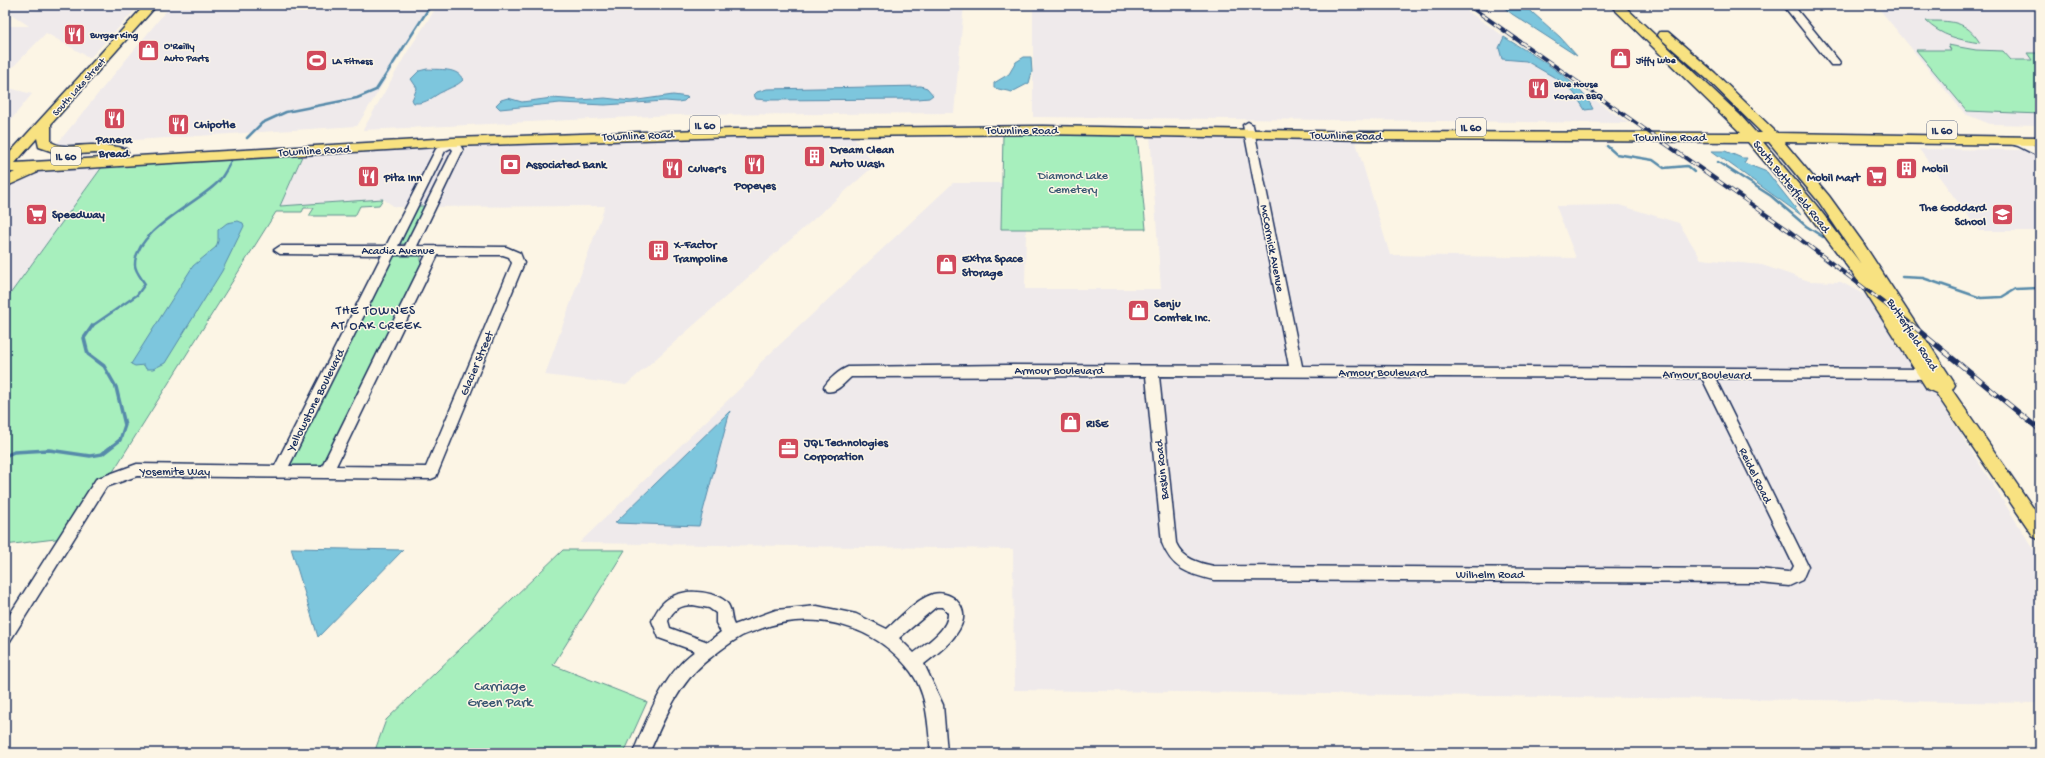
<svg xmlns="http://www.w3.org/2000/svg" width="2045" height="758" viewBox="0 0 2045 758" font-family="'Gochi Hand',sans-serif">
  <rect width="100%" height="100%" fill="#fcf5e5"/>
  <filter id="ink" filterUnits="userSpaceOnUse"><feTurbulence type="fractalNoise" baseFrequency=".025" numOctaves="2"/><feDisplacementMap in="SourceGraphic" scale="8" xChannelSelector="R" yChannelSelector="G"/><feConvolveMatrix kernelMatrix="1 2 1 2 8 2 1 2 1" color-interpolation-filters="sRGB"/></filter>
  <g filter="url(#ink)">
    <g fill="#efeaeb">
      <path d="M5 5H140L90 58 46 33 5 75V26H29L5 10Z"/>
      <path d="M171 5H432L357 126 56 145Z"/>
      <path d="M438 5H964L954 113 675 115 363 130 406 54Z"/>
      <path d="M1033 5H1459L1628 123 1033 117Z"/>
      <path d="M1876 5H2040V125L1990 124 1965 114Z"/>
      <path d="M5 87 32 94 5 127Z"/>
      <path d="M1150 134 1355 139 1390 255 1576 258 1556 206 1619 205 1679 223 1701 259 1762 265 1809 281 1841 282 1876 301 2040 559V703L1014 690 1013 549 579 543 753 376 760 363 953 183H1002L1001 228 1026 229 1025 289H1161Z"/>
      <path d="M852 136 875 165 626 385 545 375 605 206 395 207 383 199 280 207 303 154 424 149 479 144 588 139Z"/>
      <path d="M1919 149 2040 150V231H1979Z"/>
      <path d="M102 167 5 301V172Z"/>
    </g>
    <g fill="#a7efbd" stroke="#618f8e">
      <path d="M1926 21C1951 21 1966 20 1980 43 1960 40 1941 36 1926 21Z"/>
      <path d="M1948 45 1976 50 2003 51 2011 60H2032L2027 53H2040V114L1967 111 1916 50H1951Z"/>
      <path d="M1003 135H1137L1146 229H1001Z"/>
      <path d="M303 154 280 206 383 199 379 205 360 206 355 216H309L314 208H304L302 212H276L72 537 5 545V301L102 167Z"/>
      <path d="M417 206H425L405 244H397Z"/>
      <path d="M398 254H421V268L324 463C315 468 298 469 290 464L389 261Z"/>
      <path d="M563 550H625L553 665 647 702 624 753H374L386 720Z"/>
    </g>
    <g fill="#7dc6dd" stroke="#568aaa">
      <path d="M1501 5H1524L1560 37 1577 56 1512 14Z"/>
      <path d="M1504 37C1533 56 1578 78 1593 109L1585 110 1574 93 1559 80 1526 61 1502 59 1499 48Z"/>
      <path d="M1024 57H1031L1032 72 1029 83 1012 92 994 88V83L1009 74 1016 62Z"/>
      <path d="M427 69C439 70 458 67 463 80 457 86 451 87 444 91 432 96 428 104 414 103L412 100 417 88 411 79 419 71Z"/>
      <path d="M921 86 927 88 933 95 929 98 918 99 767 100 756 99 754 95 757 92 767 89Z"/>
      <path d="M673 95 688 97 684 101 678 102 665 101 605 105 560 103 500 109 496 105 501 100 508 98 522 102 552 98 580 100 605 98 631 101Z"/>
      <path d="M1712 151H1725L1742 158H1747L1744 163 1767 172 1801 215Z"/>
      <path d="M238 221 243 223 244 226 222 271 165 363 153 369H146L144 365 135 366 131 364 193 266 216 247 218 241V230L227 223Z"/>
      <path d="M730 411 699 526 615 523Z"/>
      <path d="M291 548 403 550 318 637Z"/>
    </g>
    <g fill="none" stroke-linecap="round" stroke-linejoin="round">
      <g stroke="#568aaa" stroke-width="2.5">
        <path d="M247 138 262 123 286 112 357 98 376 90 431 5"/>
        <path d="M1607 146 1616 154 1653 160 1664 168 1687 166 1694 172"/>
        <path d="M1718 162 1771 196 1806 226 1823 237"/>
        <path d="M1902 277 1923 278 1981 298 2002 297 2015 289 2040 288"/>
        <path d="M92 326 137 295 145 284C142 279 135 271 135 265 134 232 195 204 216 184 223 178 227 169 231 161"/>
      </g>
      <path stroke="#568aaa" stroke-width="3.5" d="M5 456 14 452 49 450 90 456 102 454 120 440 125 425 116 387 104 366 88 354 84 338 93 325"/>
      <defs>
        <g id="minor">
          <path d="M1783 5H1793L1839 61 1840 63 1839 65H1831Z"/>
          <path d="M1248 122 1253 125 1302 366 1936 369 1941 370 1942 374 1941 378 1936 379 1715 378 1808 566 1802 580 1789 586 1759 583 1214 580C1188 574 1172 569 1162 543L1146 376 851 377C844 383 836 394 826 391L824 387C829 379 840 370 848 367L1007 365 1289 366 1243 125ZM1159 376 1702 378 1794 566 1792 570 1788 572 1759 569 1214 566C1199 563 1183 559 1176 543Z"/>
          <path d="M2008 137 2025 141 2040 148V157L2018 146 2004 142 2003 140 2004 138Z"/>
          <path d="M453 139 457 140 463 150 417 246 506 247 520 253 524 263 436 477 431 479 137 476 106 487 10 641 5 643V622L96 479 137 464 275 466 382 255 280 254 274 250 280 246H386L436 149ZM451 148 453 150 405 246H398L445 151ZM394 255H426L322 466H289ZM438 255H503L509 257 512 263 426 467 336 466Z"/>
          <path d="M687 592C700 591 726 594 730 609 732 615 731 620 734 625L776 610 817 606 856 614 887 629C901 617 915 600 933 594 940 592 950 594 956 600 979 623 941 651 924 664L943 705 947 753H931C928 726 928 695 911 672 876 625 814 609 760 629 754 632 746 633 740 637 728 644 715 654 704 663 677 686 663 722 649 753H633C647 719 663 674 695 651L659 638 652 621C659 604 668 595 687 592ZM693 605 709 608 716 613V623L721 632 708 642 670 628 668 621C673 609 681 605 693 605ZM936 607H943L948 613C949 629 926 644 914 653L899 638Z"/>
        </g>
        <path id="major" d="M145 5H157L51 124V142C64 150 80 144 94 145 104 145 116 146 126 149L128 152 126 155 121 156 95 153 62 155 39 147 37 138 15 163 453 138 733 129 1043 126 1366 132 1741 133 1610 5H1623L1740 115 1756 133H1762L1707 79 1660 38 1658 35 1660 32H1668L1715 73 1777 133 2040 137V145L1784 142 1829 196 1863 243 1953 381 1955 385 1952 390 2040 518V540L2034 537 1936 393 1927 389 1859 282 1806 211 1748 142 1366 140 1043 134 733 137 453 146 37 171 36 173 5 187V177L15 172H5V158ZM1763 142H1769L1819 202 1861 264 1816 205Z"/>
      </defs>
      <use href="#minor" stroke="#1b2f5e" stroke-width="3"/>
      <use href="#major" stroke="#1b2f5e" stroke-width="3"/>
      <use href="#minor" fill="#fcf5e5" fill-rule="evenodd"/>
      <use href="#major" fill="#f8e281" fill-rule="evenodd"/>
      <defs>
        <path id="rail-far1" d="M1468 5 1788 230 1914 326"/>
        <path id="rail" d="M1912 325 2040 430"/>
      </defs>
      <use href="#rail-far1" stroke="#1b2f5e" stroke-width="4"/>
      <use href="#rail" stroke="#1b2f5e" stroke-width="5"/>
      <use href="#rail-far1" stroke="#fcf5e5" stroke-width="2.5" stroke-dasharray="8" stroke-linecap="butt"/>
      <use href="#rail" stroke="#fcf5e5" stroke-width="3.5" stroke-dasharray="10" stroke-linecap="butt"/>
    </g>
  </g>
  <defs>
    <symbol id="restaurant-square" viewBox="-11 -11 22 22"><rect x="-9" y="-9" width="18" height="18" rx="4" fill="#d1495b" stroke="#fcf5e5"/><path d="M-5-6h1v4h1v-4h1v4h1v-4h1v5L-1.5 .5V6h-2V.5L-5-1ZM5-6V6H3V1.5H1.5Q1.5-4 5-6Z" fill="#fff"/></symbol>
    <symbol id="shop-square" viewBox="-11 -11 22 22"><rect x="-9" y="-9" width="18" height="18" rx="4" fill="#d1495b" stroke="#fcf5e5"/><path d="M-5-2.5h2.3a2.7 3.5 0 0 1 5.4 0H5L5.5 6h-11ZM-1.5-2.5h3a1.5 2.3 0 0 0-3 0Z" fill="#fff"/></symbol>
    <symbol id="stadium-square" viewBox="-11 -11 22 22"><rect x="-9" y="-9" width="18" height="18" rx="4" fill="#d1495b" stroke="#fcf5e5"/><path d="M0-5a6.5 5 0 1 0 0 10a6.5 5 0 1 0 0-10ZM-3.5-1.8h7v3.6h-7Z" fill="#fff"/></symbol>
    <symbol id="building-square" viewBox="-11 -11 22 22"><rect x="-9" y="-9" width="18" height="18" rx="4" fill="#d1495b" stroke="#fcf5e5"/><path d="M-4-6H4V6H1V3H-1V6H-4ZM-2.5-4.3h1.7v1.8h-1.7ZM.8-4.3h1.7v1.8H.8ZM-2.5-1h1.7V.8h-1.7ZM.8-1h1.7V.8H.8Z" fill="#fff"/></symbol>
    <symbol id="bank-square" viewBox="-11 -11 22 22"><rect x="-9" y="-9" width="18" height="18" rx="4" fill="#d1495b" stroke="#fcf5e5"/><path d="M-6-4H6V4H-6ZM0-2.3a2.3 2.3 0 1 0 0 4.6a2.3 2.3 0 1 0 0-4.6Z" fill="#fff"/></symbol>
    <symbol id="supermarket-square" viewBox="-11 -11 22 22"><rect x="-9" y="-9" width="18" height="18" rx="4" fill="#d1495b" stroke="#fcf5e5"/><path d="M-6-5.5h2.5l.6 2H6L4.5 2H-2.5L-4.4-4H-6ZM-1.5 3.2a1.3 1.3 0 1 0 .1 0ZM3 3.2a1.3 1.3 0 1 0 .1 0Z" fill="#fff"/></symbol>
    <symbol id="school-square" viewBox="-11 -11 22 22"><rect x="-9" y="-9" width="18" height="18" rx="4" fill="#d1495b" stroke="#fcf5e5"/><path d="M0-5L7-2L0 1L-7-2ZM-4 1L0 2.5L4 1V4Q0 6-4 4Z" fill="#fff"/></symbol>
    <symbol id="office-square" viewBox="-11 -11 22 22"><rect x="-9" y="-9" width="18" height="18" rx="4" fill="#d1495b" stroke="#fcf5e5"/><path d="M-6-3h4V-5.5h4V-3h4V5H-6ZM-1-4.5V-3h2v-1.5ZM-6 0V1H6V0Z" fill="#fff"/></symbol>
  </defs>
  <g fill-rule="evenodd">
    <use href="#restaurant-square" x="62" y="22" width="25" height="25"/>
    <use href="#shop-square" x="136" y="38" width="25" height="25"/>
    <use href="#shop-square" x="1608" y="46" width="25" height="25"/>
    <use href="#stadium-square" x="304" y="48" width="25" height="25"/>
    <use href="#restaurant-square" x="1526" y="76" width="25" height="25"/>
    <use href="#restaurant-square" x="102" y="106" width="25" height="25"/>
    <use href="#restaurant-square" x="166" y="112" width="25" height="25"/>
    <use href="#building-square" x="802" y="144" width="25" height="25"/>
    <use href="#bank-square" x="498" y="152" width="25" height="25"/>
    <use href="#restaurant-square" x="742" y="152" width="25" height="25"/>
    <use href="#restaurant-square" x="660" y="156" width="25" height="25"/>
    <use href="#building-square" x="1894" y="156" width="25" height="25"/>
    <use href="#restaurant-square" x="356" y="164" width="25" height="25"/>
    <use href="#supermarket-square" x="1864" y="164" width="25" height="25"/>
    <use href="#supermarket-square" x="24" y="202" width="25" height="25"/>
    <use href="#school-square" x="1990" y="202" width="25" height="25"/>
    <use href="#building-square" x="646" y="238" width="25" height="25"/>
    <use href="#shop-square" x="934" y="252" width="25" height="25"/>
    <use href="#shop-square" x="1126" y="298" width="25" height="25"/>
    <use href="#shop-square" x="1058" y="410" width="25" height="25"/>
    <use href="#office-square" x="776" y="436" width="25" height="25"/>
  </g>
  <g text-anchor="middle" stroke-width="3" stroke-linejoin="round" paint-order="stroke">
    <g font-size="10" font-weight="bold" fill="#1b2f5e" stroke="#fcf5e5" text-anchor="start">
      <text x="90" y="38">Burger King</text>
      <text x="164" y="49">O'Reilly<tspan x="164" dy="12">Auto Parts</tspan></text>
      <text x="1636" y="63">Jiffy Lube</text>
      <text x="332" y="64">LA Fitness</text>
      <text x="1554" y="87">Blue House<tspan x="1554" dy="12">Korean BBQ</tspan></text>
    </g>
    <g font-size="10" fill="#1b2f5e" stroke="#fcf5e5">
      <text transform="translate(78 86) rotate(-48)" y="4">South Lake Street</text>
    </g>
    <g fill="#fcf5e5" stroke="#5e6a86" stroke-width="1">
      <rect x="690" y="116" width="30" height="18" rx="3"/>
      <rect x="1456" y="118" width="30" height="18" rx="3"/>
      <rect x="1927" y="121" width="30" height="18" rx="3"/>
      <rect x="51" y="147" width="30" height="18" rx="3"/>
    </g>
    <g font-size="11" font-weight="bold" fill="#1b2f5e">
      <text x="705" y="129">IL 60</text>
      <text x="1471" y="131">IL 60</text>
      <text x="1942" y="134">IL 60</text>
      <text x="66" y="160">IL 60</text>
    </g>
    <g font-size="12" font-weight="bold" fill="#1b2f5e" stroke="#fcf5e5" text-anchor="start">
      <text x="194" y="128">Chipotle</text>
      <text x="114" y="143" text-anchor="middle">Panera<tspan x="114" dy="14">Bread</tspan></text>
      <text x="830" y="153">Dream Clean<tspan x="830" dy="14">Auto Wash</tspan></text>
      <text x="526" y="168">Associated Bank</text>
      <text x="688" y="172">Culver's</text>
      <text x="1922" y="172">Mobil</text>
      <text x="384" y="181">Pita Inn</text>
      <text x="1860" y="181" text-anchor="end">Mobil Mart</text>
      <text x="755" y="189" text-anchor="middle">Popeyes</text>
      <text x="1986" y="211" text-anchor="end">The Goddard<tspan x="1986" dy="14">School</tspan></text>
      <text x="52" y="218">Speedway</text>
      <text x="674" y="248">X-Factor<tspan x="674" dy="14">Trampoline</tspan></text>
      <text x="962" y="262">Extra Space<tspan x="962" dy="14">Storage</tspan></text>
      <text x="1154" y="307">Senju<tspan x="1154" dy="14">Comtek Inc.</tspan></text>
      <text x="1086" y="427">RISE</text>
      <text x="804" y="446">JQL Technologies<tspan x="804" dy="14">Corporation</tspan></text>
    </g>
    <g font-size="12" fill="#1b2f5e" stroke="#fcf5e5">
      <text x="1022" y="134">Townline Road</text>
      <text transform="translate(638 135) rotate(-2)" y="4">Townline Road</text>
      <text transform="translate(1346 135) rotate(1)" y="4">Townline Road</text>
      <text x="1670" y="141">Townline Road</text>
      <text transform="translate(314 150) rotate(-3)" y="4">Townline Road</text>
      <text transform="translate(1792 186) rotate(51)" y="4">South Butterfield Road</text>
      <text transform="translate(1273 248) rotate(79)" y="4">McCormick Avenue</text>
      <text x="398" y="254">Acadia Avenue</text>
      <text transform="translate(1913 334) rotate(57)" y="4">Butterfield Road</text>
      <text transform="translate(476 363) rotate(-67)" y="4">Glacier Street</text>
      <text x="1059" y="374">Armour Boulevard</text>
      <text x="1383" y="376">Armour Boulevard</text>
      <text transform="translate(1707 374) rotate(1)" y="4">Armour Boulevard</text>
      <text transform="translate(315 400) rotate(-63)" y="4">Yellowstone Boulevard</text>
      <text transform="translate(1161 470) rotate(-96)" y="4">Baskin Road</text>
      <text x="175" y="475">Yosemite Way</text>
      <text transform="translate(1756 475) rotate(64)" y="4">Reidel Road</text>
      <text x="1490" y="578">Wilhelm Road</text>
    </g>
    <g font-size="12" fill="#375571" stroke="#fcf5e5">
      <text x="1073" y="179">Diamond Lake<tspan x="1073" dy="14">Cemetery</tspan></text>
    </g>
    <g font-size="13" letter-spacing="1" fill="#1b2f5e" stroke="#fcf5e5">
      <text x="376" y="314">THE TOWNES<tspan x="376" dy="15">AT OAK CREEK</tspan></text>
    </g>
    <g font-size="14" fill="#375571" stroke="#fcf5e5">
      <text x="500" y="690">Carriage<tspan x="500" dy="16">Green Park</tspan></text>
    </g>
  </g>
  <rect width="2045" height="758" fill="none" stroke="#fcf5e5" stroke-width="20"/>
  <rect x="10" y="10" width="2025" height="738" fill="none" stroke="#1b2f5e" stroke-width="1.5" filter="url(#ink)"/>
</svg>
